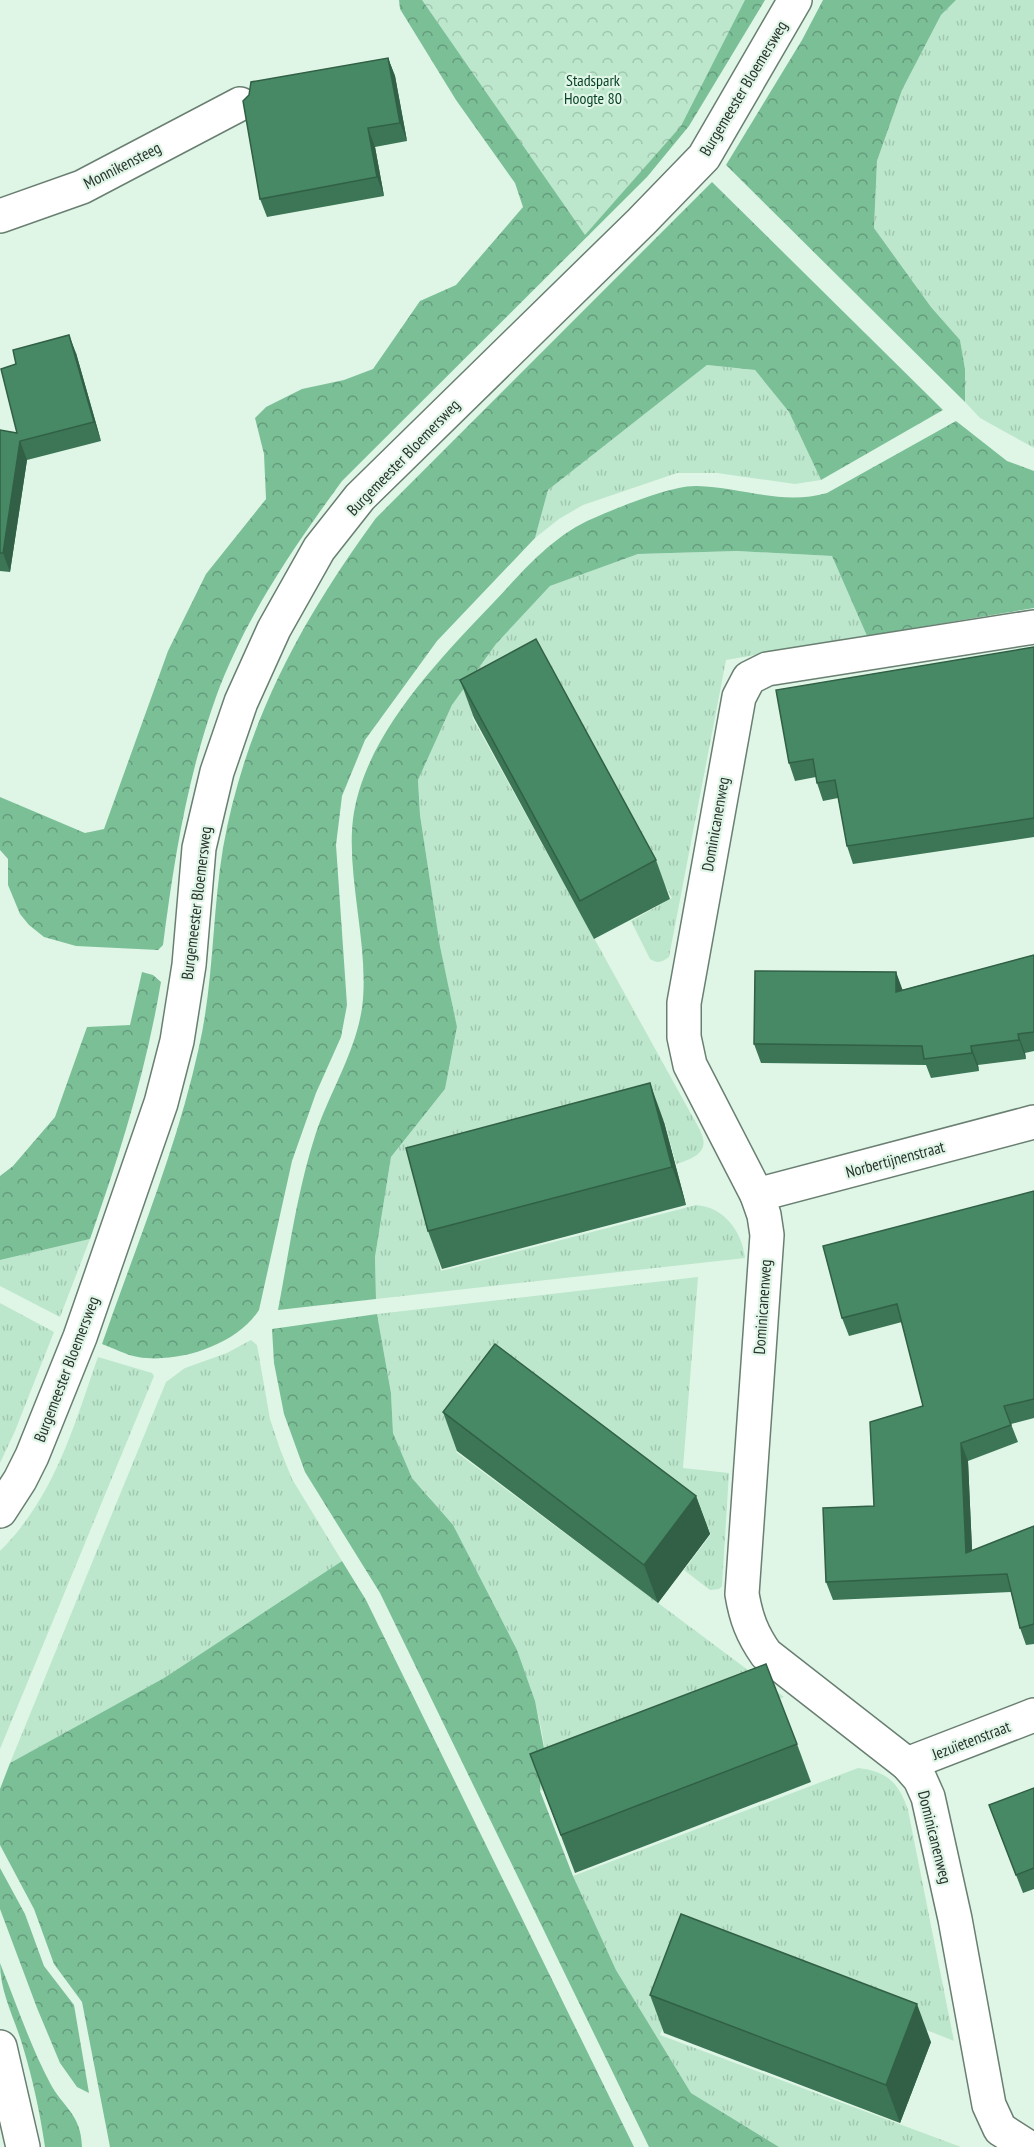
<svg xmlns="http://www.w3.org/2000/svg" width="1034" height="2147" viewBox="0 0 1034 2147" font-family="'PT Sans Narrow',sans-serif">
  <defs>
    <pattern id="grass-tufts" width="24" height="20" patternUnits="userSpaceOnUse" patternTransform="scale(1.5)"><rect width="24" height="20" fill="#bce7cc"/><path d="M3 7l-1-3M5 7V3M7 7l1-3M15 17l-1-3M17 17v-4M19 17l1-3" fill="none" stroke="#a2c7b0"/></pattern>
    <pattern id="forest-crowns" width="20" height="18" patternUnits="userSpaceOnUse" patternTransform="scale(1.5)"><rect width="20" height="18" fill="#7bbf97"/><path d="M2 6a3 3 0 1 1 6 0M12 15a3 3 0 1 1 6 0" fill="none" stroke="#659c7c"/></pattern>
    <pattern id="park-crowns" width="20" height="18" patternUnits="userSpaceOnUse" patternTransform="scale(1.5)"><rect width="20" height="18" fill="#bce7cc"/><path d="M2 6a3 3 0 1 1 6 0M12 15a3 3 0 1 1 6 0" fill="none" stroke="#a2c7b0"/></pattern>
  </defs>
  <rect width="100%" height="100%" fill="#dff6e7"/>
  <g fill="url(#grass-tufts)">
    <path d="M956 0H1034V448L980 418 965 402V369L960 340 931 307 874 228 877 161 902 90 941 15Z"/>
    <path d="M707 365 755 370 789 412 821 480 795 484 717 473H677L583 505 559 519 535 538 548 490Z"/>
    <path d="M737 551 832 556 867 636 726 660 669 957C662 962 658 964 650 959L631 921 672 898 550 676 472 717 685 1103C701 1134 721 1151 676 1164L664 1120 418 1185 441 1271 696 1205C724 1207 742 1231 745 1258L376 1299 375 1257 391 1157 445 1089 457 1028 440 946 420 815 418 780 452 705 496 644 550 586 638 554Z"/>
    <path d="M90 1239 60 1317 0 1286V1260Z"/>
    <path d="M698 1277 683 1468 729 1473 722 1586 719 1589 710 1590 684 1570 711 1534 509 1381 456 1452 784 1697 540 1791C541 1776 545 1759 544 1745 531 1654 475 1576 430 1498L412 1478 393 1433 391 1393 377 1314Z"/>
    <path d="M0 1303 54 1332 15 1431 0 1463Z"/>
    <path d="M251 1340 257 1345 270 1419 280 1449 292 1479 342 1561 164 1678 10 1763 166 1382 185 1368 227 1353Z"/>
    <path d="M98 1357 152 1373 154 1376 0 1749V1551C55 1496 73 1428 98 1357Z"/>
    <path d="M858 1768C887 1771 899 1783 908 1810L954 2041 852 2000 694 1949 660 2035 961 2147H779L691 2093 616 1970 573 1876Z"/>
  </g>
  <g fill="url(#forest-crowns)">
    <path d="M399 0H765L689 126 647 177 342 481C293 548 245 618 216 697 187 778 174 860 163 945L158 950 76 946 44 937 29 925 20 914 8 885V859L0 850V797L85 833 104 829 168 651 206 574 266 499 264 454 255 418 266 407 302 389 344 380 373 369 420 301 456 285 523 207 515 183 456 100 400 9Z"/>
    <path d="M823 0H956L941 15 902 90 877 161 874 228 931 307 960 340 965 369V402L726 165 802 40Z"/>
    <path d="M712 182 943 410 821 480 789 412 755 370 707 365 548 490 535 538 437 641 365 740 342 796 336 845 347 1005 341 1037 316 1093 292 1161 259 1310C237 1345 178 1364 138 1357 126 1355 113 1348 102 1344 136 1246 177 1148 199 1047 214 981 212 914 223 848 245 723 302 619 376 518Z"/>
    <path d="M956 421 1007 461 1034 471V608L867 636 832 556 737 551 638 554 550 586 496 644 452 705 418 780 420 815 440 946 457 1027 445 1089 391 1157 375 1257 376 1299 278 1310C289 1252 297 1192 315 1136 329 1093 355 1054 362 1008 370 949 346 877 353 819 364 735 439 660 494 602 524 570 553 535 594 518 619 507 672 485 697 486 742 487 782 506 827 493Z"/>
    <path d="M142 972 153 975 161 982C146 1071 120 1154 90 1239L0 1260V1176L13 1166 55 1117 87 1027 130 1025Z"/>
    <path d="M377 1314 391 1393 393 1433 412 1478 453 1525 517 1650 535 1701 544 1748 540 1791 573 1876 616 1970 691 2093 779 2147H649L380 1593 305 1472 284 1414 274 1363 272 1329Z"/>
    <path d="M342 1561 366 1600 634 2147H110L82 2002 54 1964 34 1909 0 1845V1789L10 1763 164 1678Z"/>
    <path d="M0 1868 25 1914 44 1966 74 2005 89 2093 77 2087 60 2063 37 2008 0 1909Z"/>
    <path d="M0 1963C16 2003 30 2045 50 2083 63 2108 81 2113 82 2147H45C40 2113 33 2080 23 2047 15 2019 0 1993 0 1963Z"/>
  </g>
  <path fill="url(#park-crowns)" d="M422 0H745L681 126 585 235Z"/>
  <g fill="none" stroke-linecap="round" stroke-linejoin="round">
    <defs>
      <g id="street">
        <path d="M0 216 82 187 240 104"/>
        <path d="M757 1195 1034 1122"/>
        <path d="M0 1511 20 1480 32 1456 80 1337 161 1103 177 1041 189 965 199 848 217 772 241 702 274 629 319 549 360 497 641 222 704 157 795 0"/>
        <path d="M907 1764 1034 1715"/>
        <path d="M0 2047 23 2147"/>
        <path d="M1028 2147 1000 2129 989 2105 955 1919 928 1797 920 1779 907 1764 766 1654C752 1634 746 1618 742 1594L767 1235 764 1215 757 1195 690 1065 684 1037V1003L739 697 749 678 767 669 1034 627"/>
      </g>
    </defs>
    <use href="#street" stroke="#697f71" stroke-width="36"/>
    <use href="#street" stroke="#fff" stroke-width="33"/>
  </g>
  <g fill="#3c7656">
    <path d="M388 58 395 76 407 141 375 147 384 196 267 217 260 199Z"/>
    <path d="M76 353 101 441 27 460 10 572 0 571V430L17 433Z"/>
    <path d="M1034 647V837L853 864 847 846 838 798 823 801 817 783 816 777 795 781 789 763Z"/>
    <path d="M460 680 656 860 670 899 594 939 474 718Z"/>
    <path d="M1034 955V1051L1025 1053 1026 1059 978 1065 979 1071 931 1078 926 1065 761 1063 754 1044 896 972 902 990Z"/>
    <path d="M664 1122 686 1205 442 1269 428 1231Z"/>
    <path d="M1034 1191V1418L1011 1424 1018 1442 968 1461 972 1551 1034 1526V1644L1026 1645 1020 1628 1011 1592 833 1600 826 1582 874 1506 923 1406 902 1322 849 1336 842 1318Z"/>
    <path d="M443 1412 696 1496 710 1534 658 1603 457 1451Z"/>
    <path d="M797 1744 811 1782 575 1873 530 1754Z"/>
    <path d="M1034 1788V1889L1023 1893 996 1824Z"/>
    <path d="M650 1995 931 2042 900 2123 664 2033Z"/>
  </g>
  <g fill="#316046">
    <path d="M388 58 395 76 407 141 400 123Z"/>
    <path d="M368 128 375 147 384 196 377 177Z"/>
    <path d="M69 335 76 353 101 441 94 422Z"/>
    <path d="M20 441 27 460 10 572 3 553Z"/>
    <path d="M896 972 903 991 896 992Z"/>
    <path d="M1018 1034 1025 1053 1026 1059 1019 1040Z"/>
    <path d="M971 1046 978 1065 979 1071 972 1053Z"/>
    <path d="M650 1083 664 1122 686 1205 672 1167Z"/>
    <path d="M961 1443 968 1461 973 1570 966 1553Z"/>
    <path d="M696 1496 710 1534 658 1603 644 1565Z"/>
    <path d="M917 2004 931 2042 900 2123 886 2085Z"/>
  </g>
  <g fill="#468964" stroke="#316046" stroke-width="1.5">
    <path d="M388 58 400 123 368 128 377 177 260 199 243 101 249 95 251 82Z"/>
    <path d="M69 335 94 422 20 441 3 553H0V430L17 433 1 369 16 364 13 350Z"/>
    <path d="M536 639 656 860 580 901 460 680Z"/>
    <path d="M1034 647V818L847 846 835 780 817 783 813 759 789 763 776 690Z"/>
    <path d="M1034 955V1032L1018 1034 1019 1040 971 1046 972 1053 924 1059 922 1046 754 1044 755 971 896 972V992Z"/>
    <path d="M650 1083 672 1167 428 1231 406 1148Z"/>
    <path d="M1034 1191V1399L1004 1406 1011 1425 961 1443 966 1553 1034 1526V1624L1020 1628 1007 1574 826 1582 823 1508 874 1506 870 1422 923 1406 897 1304 842 1318 823 1246Z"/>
    <path d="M495 1344 696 1496 644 1565 443 1412Z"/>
    <path d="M766 1664 797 1744 561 1835 530 1754Z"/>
    <path d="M1034 1788V1868L1016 1875 989 1805Z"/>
    <path d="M681 1914 917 2004 886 2085 650 1995Z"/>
  </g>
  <g text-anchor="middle" stroke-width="4.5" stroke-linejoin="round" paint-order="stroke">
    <g font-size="16" fill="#053e24" stroke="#dff6e7">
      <text x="593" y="86">Stadspark<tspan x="593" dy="18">Hoogte 80</tspan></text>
    </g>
    <g font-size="16" fill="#29322d" stroke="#dff6e7">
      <text transform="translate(743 88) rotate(-59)" y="6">Burgemeester Bloemersweg</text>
      <text transform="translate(122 165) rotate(-27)" y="6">Monnikensteeg</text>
      <text transform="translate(403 457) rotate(-46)" y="6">Burgemeester Bloemersweg</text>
      <text transform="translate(715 824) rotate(-80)" y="6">Dominicanenweg</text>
      <text transform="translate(196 903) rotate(-83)" y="6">Burgemeester Bloemersweg</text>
      <text transform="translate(895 1159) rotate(-15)" y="6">Norbertijnenstraat</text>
      <text transform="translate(762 1307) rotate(-86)" y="6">Dominicanenweg</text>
      <text transform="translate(66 1369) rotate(-69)" y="6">Burgemeester Bloemersweg</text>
      <text transform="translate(971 1740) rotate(-21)" y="6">Jezuïetenstraat</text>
      <text transform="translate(935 1837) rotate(76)" y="6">Dominicanenweg</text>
    </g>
  </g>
</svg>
